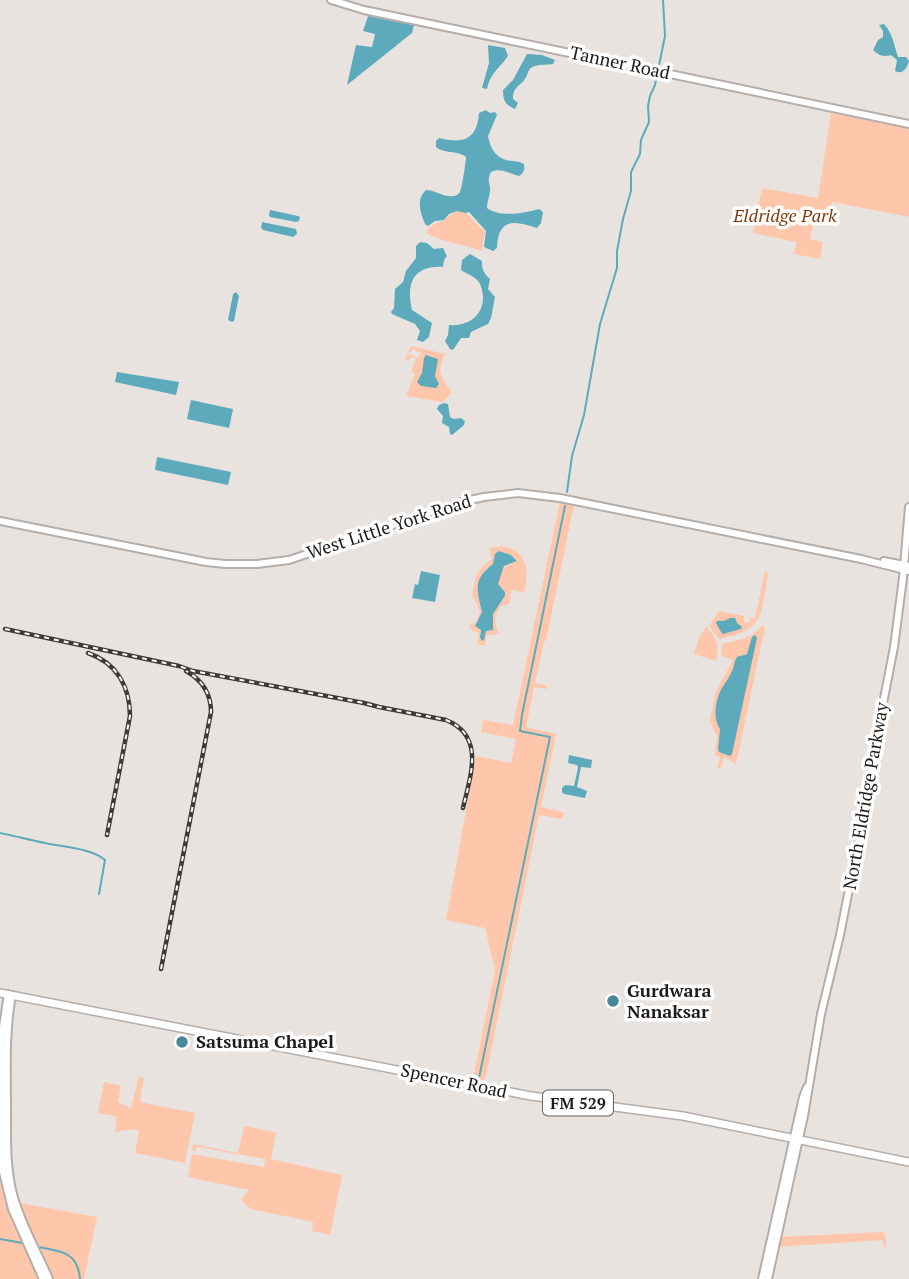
<svg xmlns="http://www.w3.org/2000/svg" width="909" height="1279" viewBox="0 0 909 1279" font-family="'PT Serif',serif">
  <rect width="100%" height="100%" fill="#e9e3e0"/>
  <g fill="#fec7ab" fill-rule="evenodd">
    <path d="M831 113 909 128V217L832 202 830 215 816 213 810 239 823 242 820 259 794 254 796 242 753 233 762 188 818 198Z"/>
    <path d="M458 211 465 212 485 232 482 251C463 244 444 243 426 233 435 221 432 226 444 220 449 217 452 213 458 211Z"/>
    <path d="M411 346 445 354C436 371 441 378 452 392L443 402 406 396 415 374 411 372 416 359 410 357 409 361 405 359 407 353 418 358 421 353 412 349 411 353 408 352Z"/>
    <path d="M560 502 574 505 546 641H544L535 683 547 686V689L534 687 526 727 556 734 541 807 564 812 562 819 539 815 485 1081 473 1079 495 970 485 928 446 920 476 756 511 763 516 739 481 732 483 720 513 725Z"/>
    <path d="M502 546C529 552 529 570 524 593L513 590 511 592 509 604 501 606C495 616 493 622 499 633L494 635H487L485 646 477 644 479 633 472 630 469 626 475 622 480 613 477 604 472 596 476 576 482 567 492 559 489 548ZM499 551 511 555 517 561C504 568 501 567 498 584 501 587 505 590 505 594 506 603 489 607 493 628L491 631H486L484 640H482L480 639 481 631 475 624 482 614 477 589 486 569 495 563V554Z"/>
    <path d="M765 570 768 574C761 614 765 631 719 639L709 626 719 611 744 616V622L749 623 750 618H755Z"/>
    <path d="M761 626 765 627 736 764 724 757 721 768 717 769 720 757 715 755 717 736 710 721 716 691 733 660 721 656 722 644C736 640 752 639 761 626Z"/>
    <path d="M706 627C717 637 720 647 716 661L694 654 699 638Z"/>
    <path d="M139 1076 144 1078 140 1101 145 1103 195 1113 185 1163 135 1153 139 1131 134 1129 115 1132 117 1117 98 1113 104 1082 121 1086 118 1102 131 1108Z"/>
    <path d="M244 1126 276 1132 271 1159 342 1175 330 1235 312 1231 313 1222 251 1209 241 1200 249 1190 188 1177 192 1154 264 1167 265 1159 198 1147 195 1151 192 1150 193 1144 238 1153Z"/>
    <path d="M0 1169C1 1176 1 1184 3 1191 11 1222 27 1250 38 1279H0Z"/>
    <path d="M19 1203 97 1217 84 1279H53L34 1240Z"/>
    <path d="M883 1232 885 1234 886 1246 884 1248 883 1240 776 1247 779 1237Z"/>
  </g>
  <g fill="#5daabc">
    <path d="M368 16 414 25 412 33 347 85 356 45 372 47 375 34 363 31Z"/>
    <path d="M884 24C893 34 894 45 898 57H906L909 61C907 68 903 75 895 71L897 60 891 55C883 57 880 56 873 50L878 40 883 37V31L879 25Z"/>
    <path d="M488 45 505 48 508 56C499 69 491 72 487 89L482 88 489 63Z"/>
    <path d="M527 54 542 55 555 60 553 64C548 65 541 64 535 66 527 68 529 73 525 79 519 87 513 87 513 99L518 103 515 109C505 105 503 100 503 90L513 80Z"/>
    <path d="M486 110 490 113 495 112 497 115 488 136C490 147 495 157 506 160 513 162 517 160 524 164 525 169 524 173 519 176 510 174 500 167 491 172 486 181 491 184 490 192 489 198 487 202 487 208 500 218 525 213 539 209L543 212 541 223 537 228C514 220 498 218 497 248L493 251 484 247 486 231 469 212 466 213 457 211 449 214 444 220 435 221 428 226 425 224C420 212 416 199 426 190 435 190 441 196 449 196 454 197 457 196 460 192 462 187 466 162 466 157 457 150 444 154 436 147V141L439 138C463 144 477 140 479 113Z"/>
    <path d="M270 210 298 216 300 217 299 221 296 222 270 217 269 215Z"/>
    <path d="M262 222 296 229 297 234 293 237 263 230 261 228Z"/>
    <path d="M420 242 427 243 434 249 443 248 447 256 444 260 443 267C413 265 406 284 412 310L432 323 429 337 423 342 417 340 420 331 415 324 392 314 391 312 394 308 395 289 403 282 406 271 416 258V246Z"/>
    <path d="M470 254 482 261C481 268 485 275 490 279L488 289 495 297 491 318 488 324 471 332 469 338H461L453 350 450 349 445 341 448 335 449 325C474 327 490 308 480 284 477 277 467 274 461 270L462 260Z"/>
    <path d="M236 292 239 296 234 321 232 322 228 320 233 294Z"/>
    <path d="M426 355 438 359 435 376 439 384 436 388 421 386 417 382 422 373 424 358Z"/>
    <path d="M117 372 179 382 176 395 115 382Z"/>
    <path d="M191 400 233 409 229 428 187 419Z"/>
    <path d="M444 403 448 404 450 417 454 419 461 418 465 421 464 425 452 435 450 434 449 427 442 423 443 416 437 409 439 405Z"/>
    <path d="M157 457 231 472 228 485 155 470Z"/>
    <path d="M499 551 511 555 517 561 504 566 498 584 505 592V596L493 614V630L486 631 484 640 482 641 480 638 481 630 475 626 482 612C477 590 472 580 493 564L495 554Z"/>
    <path d="M421 571 440 575 435 602 412 598 415 584 418 585Z"/>
    <path d="M730 618H735L737 623 742 627 741 629 723 634 721 632 716 623 717 621H724Z"/>
    <path d="M755 635 757 638 732 754 730 756 719 752 718 749 720 729C713 719 715 703 720 692 723 685 728 680 731 673 734 669 734 661 737 657 738 656 746 655 747 654L752 637Z"/>
    <path d="M569 755 592 760 591 768 581 767 577 787 587 791 585 798 564 794 562 792V788L565 785 574 786 578 768 577 765 568 763Z"/>
  </g>
  <g fill="none" stroke-linecap="round" stroke-linejoin="round">
    <g stroke="#5daabc" stroke-width="2">
      <path d="M567 492 572 456 584 415 600 324 617 268V251L623 219 631 191V172L640 154 641 140 649 122 648 106 650 96 655 85 665 36 663 0"/>
      <path d="M0 833C15 836 30 840 45 843 62 847 91 848 105 860L99 894"/>
      <path d="M479 1078 550 737 520 731 522 715 565 506"/>
      <path d="M0 1239 22 1243"/>
      <path d="M38 1247C61 1251 78 1252 80 1279"/>
    </g>
    <defs>
      <g id="secondary">
        <path d="M331 0 364 10 909 124"/>
        <path d="M0 521 206 562 225 564H257L289 560 461 502 484 497 518 493 560 498 861 559 909 571"/>
        <path d="M884 561 909 566"/>
        <path d="M8 994 1 1040 3 1172 12 1209 43 1279"/>
        <path d="M12 995C5 1033 7 1070 7 1108 7 1137 6 1167 13 1194 21 1224 37 1251 49 1279"/>
        <path d="M762 1279 803 1097 807 1087"/>
        <path d="M768 1279 804 1116 821 1014 840 935 874 762 880 719 894 647 903 578 909 507"/>
      </g>
      <path id="primary" d="M0 993 531 1096 683 1116 909 1162"/>
    </defs>
    <use href="#secondary" stroke="#b4aeab" stroke-width="10"/>
    <use href="#primary" stroke="#b4aeab" stroke-width="10"/>
    <use href="#secondary" stroke="#fff" stroke-width="6"/>
    <use href="#primary" stroke="#fff" stroke-width="7"/>
    <defs>
      <g id="rail">
        <path d="M5 629 179 666 193 671 364 703 379 707 446 720C486 736 470 777 463 808"/>
        <path d="M88 653C117 663 130 687 130 716L107 835"/>
        <path d="M161 969 211 712C211 693 202 680 186 671"/>
      </g>
    </defs>
    <use href="#rail" stroke="#3d3b39" stroke-width="4.5"/>
    <use href="#rail" stroke="#fff" stroke-width="2" stroke-dasharray="5" stroke-linecap="butt"/>
  </g>
  <g fill="#468999" stroke="#fff" stroke-width="2.5">
    <circle cx="613" cy="1001" r="7"/>
    <circle cx="182" cy="1042" r="7"/>
  </g>
  <g text-anchor="middle" stroke-width="7" stroke-linejoin="round" paint-order="stroke">
    <rect fill="#fff" stroke="#615f5f" stroke-width="2" x="543" y="1090.5" width="70" height="25" rx="5"/>
    <g font-size="16" font-weight="bold" fill="#1d1b1a">
      <text x="578" y="1109">FM 529</text>
    </g>
    <g font-size="18" fill="#1d1b1a" stroke="#fff">
      <text transform="translate(620 63) rotate(12)" y="6">Tanner Road</text>
      <text transform="translate(389 527) rotate(-18)" y="6">West Little York Road</text>
      <text transform="translate(866 796) rotate(-80)" y="6">North Eldridge Parkway</text>
      <text transform="translate(454 1081) rotate(12)" y="6">Spencer Road</text>
    </g>
    <g font-size="18" font-style="italic" fill="#813c0e" stroke="#fff">
      <text x="785" y="222">Eldridge Park</text>
    </g>
    <g font-size="18" font-weight="bold" fill="#1d1b1a" stroke="#fff" text-anchor="start">
      <text x="627" y="997">Gurdwara<tspan x="627" dy="21">Nanaksar</tspan></text>
      <text x="196" y="1048">Satsuma Chapel</text>
    </g>
  </g>
</svg>
